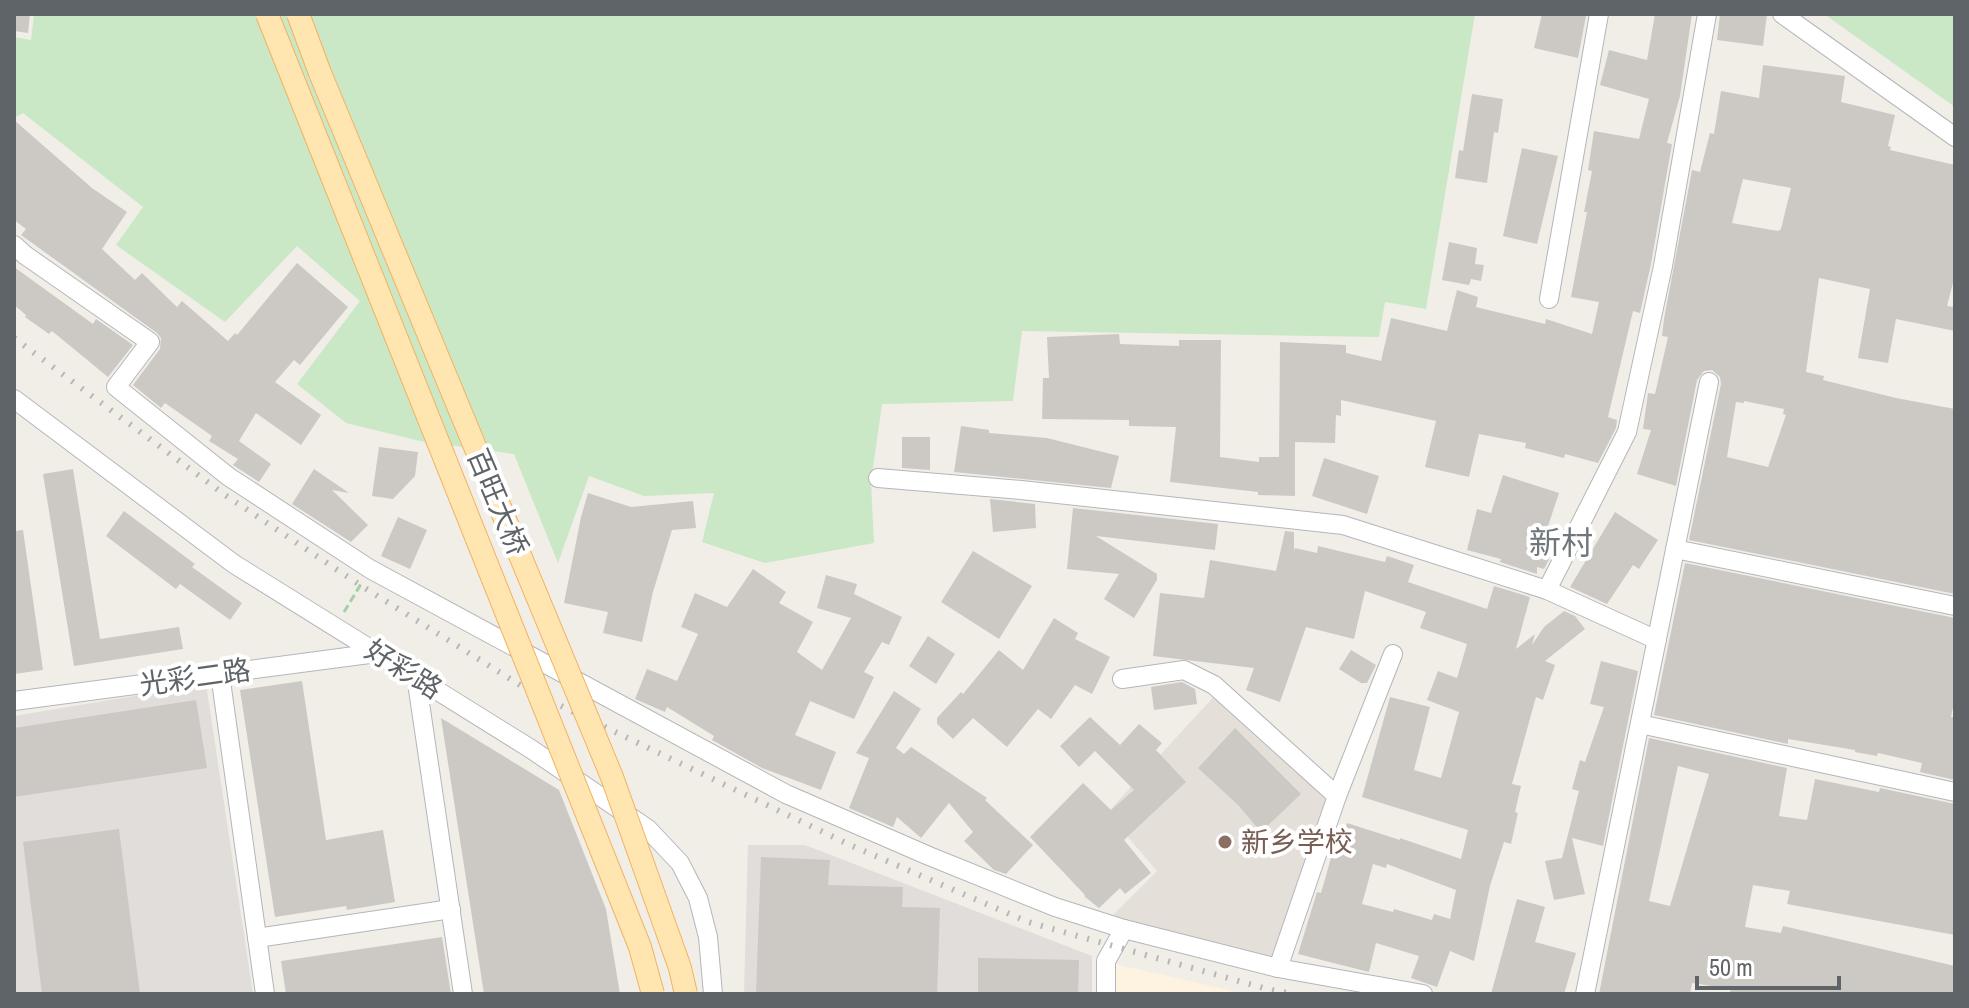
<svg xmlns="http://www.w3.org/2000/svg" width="1969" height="1008" viewBox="0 0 1969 1008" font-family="'Archivo Narrow','Noto Sans SC',sans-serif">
  <rect width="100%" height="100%" fill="#f1eee8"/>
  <path fill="#fef2e0" d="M1115 964 1246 994H1115Z"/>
  <g fill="#e0ddda">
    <path d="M206 684 253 994H14V716Z"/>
    <path d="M748 845H805L1092 956V994H744Z"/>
  </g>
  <path fill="#e4dfd9" d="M1217 693 1332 797 1276 964 1108 920 1157 871 1107 813Z"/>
  <g fill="#cae8c5">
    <path d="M34 14H1475L1426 309 1385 302 1379 337 1022 331 1013 401 882 404 871 482 874 543 765 563 702 542 714 493 644 496 589 476 558 563 514 454 420 441 346 423 297 384 360 301 297 246 225 322 116 245 143 207 23 113 14 118V37L31 40Z"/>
    <path d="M1824 14H1955V107Z"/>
  </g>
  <g fill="#ccc9c5" fill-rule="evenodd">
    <path d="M14 14H30L28 33 14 31Z"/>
    <path d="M1542 14 1586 16 1578 58 1534 48Z"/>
    <path d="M1655 14H1692L1680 96 1667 143 1672 144 1651 264 1640 313 1633 311 1608 417 1617 420 1616 428 1598 463 1565 454 1564 458 1525 448 1526 443 1479 434 1469 477 1425 467 1436 421 1341 400V416L1336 415 1335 443 1295 442V496L1258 495V492L1170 482 1176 427 1129 426V420L1042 419 1043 378H1049L1047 337 1119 334 1120 344 1179 346V340H1221L1220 457 1259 462V457H1279L1280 342 1346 345V353L1381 361 1391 318 1447 331 1457 290 1478 297 1476 307 1545 324 1546 319 1592 334 1599 302 1571 297 1587 212H1584L1592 171 1588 170 1594 131 1639 139 1649 99 1600 85 1609 50 1647 60Z"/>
    <path d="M1720 14H1767L1763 46 1717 40Z"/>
    <path d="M1763 65 1845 76 1841 102 1895 115 1888 146 1891 147 1890 150 1955 165V275L1947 306 1955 307V331L1896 319 1888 363 1858 358 1870 289 1819 278 1806 372 1824 376 1823 380 1896 398 1955 409V594L1689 540 1721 384 1720 377 1712 370 1704 371 1697 380 1676 486 1637 474 1651 430 1643 429 1648 393 1655 394 1668 337 1662 336 1664 319 1692 170 1700 172 1710 133 1714 134 1721 91 1759 98ZM1743 179 1791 188 1781 229 1778 231 1732 223ZM1744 401 1784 409 1783 414 1786 415 1768 467 1727 457 1736 402 1744 403Z"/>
    <path d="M1472 94 1503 99 1498 133 1494 132 1487 183 1455 178 1459 150 1463 151Z"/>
    <path d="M14 120 92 188 127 212 102 249 135 280 142 273 177 307 182 301 228 341 235 333 237 335 297 263 348 307 300 365 294 360 275 382 321 415 301 445 256 413 239 441 271 464 259 482 233 465 238 459 209 441 212 436 165 403 161 408 133 385 160 349 161 338 157 333 21 235 26 229 14 220Z"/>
    <path d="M1522 148 1558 156 1537 244 1503 236Z"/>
    <path d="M1449 242 1477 248 1475 264 1484 265 1481 281 1471 279 1469 285 1442 280Z"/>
    <path d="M14 267 93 324 96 319 133 345 108 377 52 331 49 334 25 317 26 315 14 305Z"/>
    <path d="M961 426 989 430V433L1047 438 1119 456 1111 488 954 472Z"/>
    <path d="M902 437H930V470L902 468Z"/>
    <path d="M379 447 418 452 415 476 393 499 372 496Z"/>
    <path d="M1324 458 1379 476 1367 514 1312 496Z"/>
    <path d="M73 469 100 639 179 627 183 649 74 666 43 474Z"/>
    <path d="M314 469 349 493 332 490 368 525 351 542 292 504Z"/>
    <path d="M1503 475 1559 493 1548 526 1563 530 1562 534 1544 569 1537 567V574L1500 562 1501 559 1467 550 1477 509 1491 513Z"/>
    <path d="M588 493 631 507 693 501 696 528 672 530 653 592 642 642 603 633 608 612 564 603 581 517Z"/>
    <path d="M990 499 1035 504 1036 528 993 532Z"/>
    <path d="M1073 508 1218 524 1215 550 1096 536 1157 574V580L1134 618 1104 599 1119 574 1067 569Z"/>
    <path d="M124 511 195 564 192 567 242 603 230 620 180 584 176 589 106 536Z"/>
    <path d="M1615 512 1658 540 1639 569 1633 565 1607 604 1570 587Z"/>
    <path d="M398 517 427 530 410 569 381 556Z"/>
    <path d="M23 530 43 670 14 674V531Z"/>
    <path d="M1285 531 1294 532V551L1295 548 1317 553 1318 546 1385 562 1387 556 1414 565 1408 582 1487 609 1494 586 1530 597 1516 649 1535 634 1532 645 1544 627 1564 611 1575 616 1585 629 1545 661 1555 665 1543 700 1536 697 1512 784 1521 786 1515 812 1518 813 1511 844 1504 842 1490 886 1474 961 1450 951 1437 987 1411 978 1419 956 1376 943 1369 972 1298 954 1317 892 1321 893 1331 858 1336 859 1347 823 1400 840V838L1461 859 1468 830 1362 797 1390 697 1430 707 1414 770 1441 778 1459 712 1427 700 1438 671 1457 678 1467 644 1420 628 1426 612 1365 591 1354 639 1306 627 1280 702 1246 690 1254 668 1153 656 1160 593 1204 598 1210 560 1276 571ZM1373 864 1386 868 1387 864 1456 890 1450 919 1434 914 1432 920 1394 909 1393 912 1362 904Z"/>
    <path d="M973 551 1032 586 999 639 941 602Z"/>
    <path d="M1685 563 1955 618V697L1951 717H1955V780L1920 772 1922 763 1878 753 1877 756 1855 752V750L1788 739V744L1654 715Z"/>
    <path d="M753 569 786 592 779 603 813 622 797 652 822 670 851 618 817 608 826 575 857 584 854 594 902 617 889 645 882 642 864 672 874 677 854 719 810 701 795 735 836 752 821 790 762 768 712 740 714 736 667 707 665 712 635 699 647 669 677 681 698 634 681 627 695 593 727 607Z"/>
    <path d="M1054 618 1078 633 1075 639 1110 657 1092 694 1075 685 1051 719 1038 709 1007 747 973 718 953 739 937 724V718L961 692 963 694 999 650 1023 670Z"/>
    <path d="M928 636 955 654 936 684 909 666Z"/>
    <path d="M1351 650 1376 665 1367 683H1361L1339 669Z"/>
    <path d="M1601 661 1638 671 1603 846 1572 838 1585 894 1554 900 1545 861 1562 858 1579 791 1572 789 1580 760 1585 762 1604 707 1590 704Z"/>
    <path d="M302 681 326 840 383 830 395 902 347 910 346 906 275 917 240 690Z"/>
    <path d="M1182 682 1195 689 1197 704 1154 710 1151 687Z"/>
    <path d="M894 691 921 709 896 748 904 754 911 747 987 798 985 800 1033 845 1006 874 994 870 964 841 973 832 949 803 921 838 897 817 893 827 849 808 869 758 856 753Z"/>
    <path d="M196 700 207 768 14 797V728Z"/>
    <path d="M1090 717 1120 745 1139 724 1162 743 1156 750 1186 782 1124 840 1151 873 1125 894 1120 888 1099 908 1084 896 1085 895 1030 837 1083 783 1111 810 1134 790 1095 751 1079 767 1060 746Z"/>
    <path d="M441 718 559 790 606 909 620 994H484Z"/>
    <path d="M1235 728 1301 794 1261 832 1238 805 1198 768Z"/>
    <path d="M1649 738 1787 768 1779 816 1807 820 1815 779 1879 792 1880 788 1955 804V935L1787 904 1790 891 1753 885 1745 927 1781 933 1783 926 1955 966V994H1740L1730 992 1731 989 1692 983 1690 994H1599ZM1678 766 1709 774 1670 906 1649 901Z"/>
    <path d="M119 829 140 994H42L23 842Z"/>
    <path d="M761 857 830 860 828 885 903 887 902 907 940 908 937 994H756Z"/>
    <path d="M1517 899 1545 907 1535 942 1576 953 1564 994H1491Z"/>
    <path d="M442 937 451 994H286L281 961Z"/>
    <path d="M978 958 1079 960 1078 994H978Z"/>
  </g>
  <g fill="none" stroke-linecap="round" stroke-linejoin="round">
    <defs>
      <g id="minor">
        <path d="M1782 14 1955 137"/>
        <path d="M14 245 25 255 150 342 116 387 229 477 370 569 786 794 929 856 1055 907 1124 929"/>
        <path d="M1549 299 1599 14"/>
        <path d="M14 399 234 564 531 749 648 829 680 863 698 898 708 937 713 994"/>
        <path d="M878 478 1021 490 1343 525 1547 590 1657 640"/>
        <path d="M1675 549 1955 606"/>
        <path d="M1547 590 1627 432 1663 266 1707 14"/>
        <path d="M220 674 265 994"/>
        <path d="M416 676 463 994"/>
        <path d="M1122 679 1184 670 1214 685 1337 796 1278 968"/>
        <path d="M14 701 377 653"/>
        <path d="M1640 724 1955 792"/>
        <path d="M1337 796 1393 654"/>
        <path d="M257 938 451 909"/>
        <path d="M1106 994V961L1124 929 1278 968 1423 994"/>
        <path d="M1585 994 1709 382"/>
      </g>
    </defs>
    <use href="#minor" stroke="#b3b6ba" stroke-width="20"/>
    <path stroke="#a1d1a7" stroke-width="3" stroke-dasharray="8 4" stroke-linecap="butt" d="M344 612 361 584"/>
    <use href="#minor" stroke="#fff" stroke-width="18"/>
    <path stroke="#b6b7b8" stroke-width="6" stroke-dasharray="2 10" stroke-linecap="butt" d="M14 338 225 495 360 585 528 690 850 845 1028 922 1267 989 1293 994"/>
    <defs>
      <g id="major-bridge">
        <path d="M267 14 640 947 653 994"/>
        <path d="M298 14 320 73 612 777 680 968 686 994"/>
      </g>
    </defs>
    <use href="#major-bridge" stroke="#f3b25f" stroke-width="24" stroke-linecap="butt"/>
    <use href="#major-bridge" stroke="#ffe5af" stroke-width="22"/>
  </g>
  <circle fill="#8d6e63" stroke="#fff" stroke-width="3" cx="1225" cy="842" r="8"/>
  <g text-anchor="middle" stroke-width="8" stroke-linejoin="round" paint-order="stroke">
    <g font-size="28" fill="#5f6468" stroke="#fff">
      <text transform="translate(498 502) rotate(67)" y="10">百旺大桥</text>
      <text transform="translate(404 669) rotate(32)" y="10">好彩路</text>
      <text transform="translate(195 677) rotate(-8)" y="10">光彩二路</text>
    </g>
    <g font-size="28" fill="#785e54" stroke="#fff" text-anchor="start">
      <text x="1241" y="852">新乡学校</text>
    </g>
    <g font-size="32" fill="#70777a" stroke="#fff">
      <text x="1561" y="554">新村</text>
    </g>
  </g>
  <rect width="1969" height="1008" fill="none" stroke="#5f6468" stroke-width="32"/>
  <path d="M1697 976v12h142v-12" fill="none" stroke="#5f6468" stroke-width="4"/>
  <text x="1709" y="976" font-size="24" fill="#5f6468" stroke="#ffffff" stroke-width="6" paint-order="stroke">50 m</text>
</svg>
